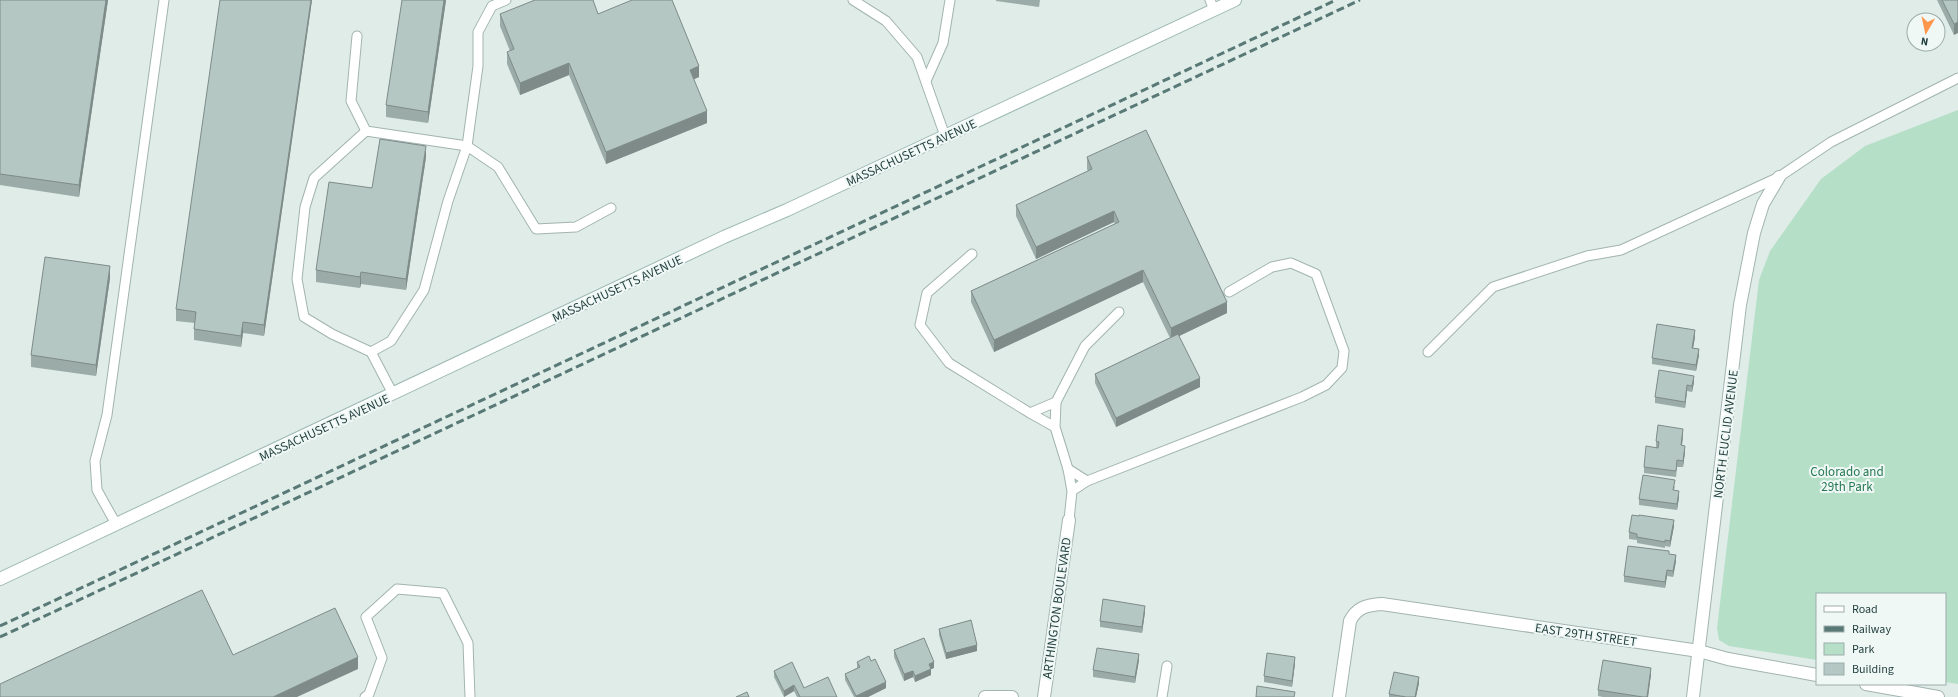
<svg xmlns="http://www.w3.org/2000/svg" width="1958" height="697" viewBox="0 0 1958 697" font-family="'Source Sans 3',sans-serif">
  <rect width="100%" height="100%" fill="#dfece8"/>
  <path fill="#b6dfc8" d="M1958 110V684L1945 682V594H1817V660L1729 646 1719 640 1717 628 1759 280 1770 251 1821 179 1865 146Z"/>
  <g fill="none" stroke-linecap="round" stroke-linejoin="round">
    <defs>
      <g id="service">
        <path d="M853 0 886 21 917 57 945 136"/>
        <path d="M1210 0 1214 10"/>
        <path d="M357 36 351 101 366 131 467 146 478 66V32L492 6 506 0"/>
        <path d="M926 81 943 43 950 0"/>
        <path d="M366 131 314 178 305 207 297 279 304 317 332 334 371 352 393 394"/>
        <path d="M972 254 927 293 920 325 949 363 1030 413"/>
        <path d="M371 352 391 341 424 290 448 201 467 146 498 167 536 229 576 227 611 208"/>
        <path d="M1428 352 1493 287 1587 256 1621 250 1779 177 1831 142 1958 78"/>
        <path d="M1056 402 1085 346 1119 312"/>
        <path d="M1055 427 1056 402 1030 413 1055 427 1068 469"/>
        <path d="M1087 481 1302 397 1326 385 1342 368 1344 351 1316 274 1291 263 1272 267 1229 292"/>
        <path d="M1069 520 1072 491 1087 481 1068 469 1072 491"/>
        <path d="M116 524 97 490 95 461 107 415 164 0"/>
        <path d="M365 697 369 694 382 658 366 617 397 589 443 593 468 643 470 697"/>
        <path d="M1162 697 1167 666"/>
      </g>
      <g id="minor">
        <path d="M1866 684 1938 697"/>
        <path d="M985 697H1012"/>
        <path d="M1044 697 1069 520"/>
        <path d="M1339 697 1350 621C1357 607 1367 605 1382 604L1699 651 1728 659 1817 675"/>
        <path d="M1693 697 1740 305 1754 233 1763 204 1779 177"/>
      </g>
      <path id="secondary" d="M0 579 724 237 787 210 1235 0"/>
    </defs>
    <use href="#service" stroke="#a2b4b1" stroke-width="11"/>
    <use href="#minor" stroke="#a2b4b1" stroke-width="14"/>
    <use href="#secondary" stroke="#9db9b4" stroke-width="14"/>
    <use href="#service" stroke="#fff" stroke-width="9"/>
    <use href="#minor" stroke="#fff" stroke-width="12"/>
    <use href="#secondary" stroke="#fff" stroke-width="12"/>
    <g stroke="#597976" stroke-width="3" stroke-dasharray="8 4" stroke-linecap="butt">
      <path d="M0 626 1336 0"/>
      <path d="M0 637 1360 0"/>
    </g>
  </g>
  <g fill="#9baba7">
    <path d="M0 0H108L79 197 0 185Z"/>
    <path d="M312 0 264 336 243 333 241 347 194 340V329L195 323 176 321V309Z"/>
    <path d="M446 0 428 123 386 117V105Z"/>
    <path d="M996 0H1040L1039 7 996 1Z"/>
    <path d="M1937 0H1958L1954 35Z"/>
    <path d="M500 14H598L699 77 694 79 707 123 606 164 569 75 520 95 507 64V52L510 51 500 26Z"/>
    <path d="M426 157 406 290 361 284 360 288 316 282V270L372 188Z"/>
    <path d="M1087 157 1227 313 1179 336 1200 387 1116 427 1095 383V374L1170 338 1143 282 994 352 971 302V291L1115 224 1114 222 1036 259 1016 216V205L1088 171 1087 169Z"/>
    <path d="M110 278 96 376 31 367V355Z"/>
    <path d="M1695 337 1693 348 1699 355 1696 371 1652 364V358Z"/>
    <path d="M1694 382 1692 392 1687 391 1685 408 1655 403V397Z"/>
    <path d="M1683 435 1682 446 1685 452 1683 467H1677L1676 477 1644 473V467L1656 447V441Z"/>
    <path d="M1675 486 1674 490 1679 497 1677 510 1639 505V499Z"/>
    <path d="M1674 526 1670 547 1665 546V548L1637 543V540L1629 539V532Z"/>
    <path d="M1669 554 1676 561 1673 577 1667 576 1665 588 1624 582V576Z"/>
    <path d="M1145 612 1142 633 1100 627V621Z"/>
    <path d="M939 629 977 651 946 659 939 635Z"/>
    <path d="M894 650 934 668 931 669V675L915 682 913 677 904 681 894 657Z"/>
    <path d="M1139 660 1135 683 1093 677V670Z"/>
    <path d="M871 661 886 688 868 697H854L845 680V674L857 668V662Z"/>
    <path d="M1295 663 1292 687 1264 682V676Z"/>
    <path d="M774 671 804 688 837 697H797L794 691 784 697 774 677Z"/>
    <path d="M1651 674 1648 697H1603L1598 696V690Z"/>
    <path d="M1419 683 1416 697H1389V694Z"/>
  </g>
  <g fill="#7e8b88">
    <path d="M106 0H108L79 197V185Z"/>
    <path d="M311 0H312L264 336V325Z"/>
    <path d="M444 0H446L428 123V112Z"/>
    <path d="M1958 22V33L1954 35V24Z"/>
    <path d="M569 63V75L520 95V83Z"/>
    <path d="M699 66V77L690 81V70Z"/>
    <path d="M707 111V123L606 164V152Z"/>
    <path d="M426 146V157L406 290V279Z"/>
    <path d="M1114 211V222L1036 259V247Z"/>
    <path d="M110 266V278L96 376V365Z"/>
    <path d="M1143 270V282L994 352V340Z"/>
    <path d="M361 272V284L360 288V277Z"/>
    <path d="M1227 302V313L1171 340V328Z"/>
    <path d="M243 322V333L241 347V336Z"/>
    <path d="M1695 330V337L1692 354V348Z"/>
    <path d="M1699 349V355L1696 371V365Z"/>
    <path d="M1694 376V382L1692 392V386Z"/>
    <path d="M1200 378V387L1116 427V418Z"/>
    <path d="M1687 385V391L1685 408V402Z"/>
    <path d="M1683 429V435L1681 452V445Z"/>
    <path d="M1685 446V452L1683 467V461Z"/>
    <path d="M1679 491V497L1677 510V504Z"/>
    <path d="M1674 520V526L1670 547V541Z"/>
    <path d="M1676 555V561L1673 577V571Z"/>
    <path d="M1667 570V576L1665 588V582Z"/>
    <path d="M1145 606V612L1142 633V627Z"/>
    <path d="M977 645V651L946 659V653Z"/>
    <path d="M1139 654V660L1135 683V677Z"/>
    <path d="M358 657V669L297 697H273Z"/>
    <path d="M1295 657V663L1292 687V681Z"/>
    <path d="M934 662V668L929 670V664Z"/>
    <path d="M1651 668V674L1648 697H1647Z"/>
    <path d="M931 669V675L915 682V676Z"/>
    <path d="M913 671V677L904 681V674Z"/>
    <path d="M1419 677V683L1416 697H1415Z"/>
    <path d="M886 682V688L868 697H856V696Z"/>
    <path d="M794 685V691L784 697V691Z"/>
  </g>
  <g fill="#b4c7c2" stroke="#7e8b88">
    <path d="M0 0H106L79 185 0 174Z"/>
    <path d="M220 0H311L264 325 243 322 241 336 194 329 196 312 176 309Z"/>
    <path d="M402 0H444L428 112 386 105Z"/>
    <path d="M535 0H593L598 14 632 0H672L699 66 690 70 707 111 606 152 569 63 520 83 507 52 514 49 500 14Z"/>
    <path d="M1942 0H1958V22L1954 24Z"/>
    <path d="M1146 130 1227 302 1171 328 1143 270 994 340 971 291 1119 222 1114 211 1036 247 1016 205 1092 169 1087 157Z"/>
    <path d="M380 139 426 146 406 279 361 272 360 277 316 270 329 182 372 188Z"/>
    <path d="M45 257 110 266 96 365 31 355Z"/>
    <path d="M1657 324 1695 330 1692 348 1699 349 1696 365 1652 358Z"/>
    <path d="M1178 334 1200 378 1116 418 1095 374Z"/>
    <path d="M1659 370 1694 376 1692 386 1687 385 1685 402 1655 397Z"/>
    <path d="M1658 425 1683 429 1681 445 1685 446 1683 461 1677 460 1676 471 1644 467 1646 446 1658 448 1659 442 1656 441Z"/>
    <path d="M1643 475 1675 480 1673 490 1679 491 1677 504 1639 499Z"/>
    <path d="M1632 515 1639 516V515L1674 520 1670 541 1665 540V542L1637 537V534L1629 532Z"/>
    <path d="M1628 546 1669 551V554L1676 555 1673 571 1667 570 1665 582 1624 576Z"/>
    <path d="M202 590 233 655 335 608 358 657 273 697H0V684Z"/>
    <path d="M1103 599 1145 606 1142 627 1100 621Z"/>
    <path d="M971 620 977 645 946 653 939 629Z"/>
    <path d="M924 638 934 662 929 664 931 669 915 676 913 671 904 674 894 650Z"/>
    <path d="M1097 648 1139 654 1135 677 1093 670Z"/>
    <path d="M1267 653 1295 657 1292 681 1264 676Z"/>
    <path d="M869 656 871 661 875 659 886 682 856 696 845 674 860 667 857 662Z"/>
    <path d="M1603 660 1651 668 1647 697H1643L1598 690Z"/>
    <path d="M792 662 804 688 828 677 837 697H800L794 685 784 691 774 671Z"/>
    <path d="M1394 672 1419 677 1415 697H1406L1389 694Z"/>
    <path d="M1257 686 1295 692 1294 697H1256Z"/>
    <path d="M747 692 749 697H736Z"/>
  </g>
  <g text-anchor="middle" stroke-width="4" stroke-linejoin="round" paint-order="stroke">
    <g font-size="13" fill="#1f3d3b" stroke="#f0f8f6">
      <text transform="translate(911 152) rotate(-25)" y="5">MASSACHUSETTS AVENUE</text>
      <text transform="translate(617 288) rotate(-25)" y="5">MASSACHUSETTS AVENUE</text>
      <text transform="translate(324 427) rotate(-25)" y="5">MASSACHUSETTS AVENUE</text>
      <text transform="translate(1725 434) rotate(-83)" y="5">NORTH EUCLID AVENUE</text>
      <text transform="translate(1056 608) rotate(-82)" y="5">ARTHINGTON BOULEVARD</text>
      <text transform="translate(1586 634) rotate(8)" y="5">EAST 29TH STREET</text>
    </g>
    <g font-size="13" fill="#267854" stroke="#f0f8f6">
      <text x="1847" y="476">Colorado and<tspan x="1847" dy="15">29th Park</tspan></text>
    </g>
  </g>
  <rect x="1816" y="593" width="130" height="92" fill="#f0f8f6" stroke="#9cadab"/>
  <rect x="1824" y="606" width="20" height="6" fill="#ffffff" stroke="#9cadab"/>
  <text x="1852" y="613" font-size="12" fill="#1f3d3b">Road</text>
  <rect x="1824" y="626" width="20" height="6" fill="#597976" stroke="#9cadab"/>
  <text x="1852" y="633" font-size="12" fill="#1f3d3b">Railway</text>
  <rect x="1824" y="643" width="20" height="12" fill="#b6dfc8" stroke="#9cadab"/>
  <text x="1852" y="653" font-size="12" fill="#1f3d3b">Park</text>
  <rect x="1824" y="663" width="20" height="12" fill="#b4c7c2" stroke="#9cadab"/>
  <text x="1852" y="673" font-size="12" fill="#1f3d3b">Building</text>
  <g transform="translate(1926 32) rotate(189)"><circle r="19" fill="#f0f8f6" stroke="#9cadab"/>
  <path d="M0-3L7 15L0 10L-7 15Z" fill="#fe974b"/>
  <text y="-6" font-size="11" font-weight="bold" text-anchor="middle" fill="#1f3d3b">N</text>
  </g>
</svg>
